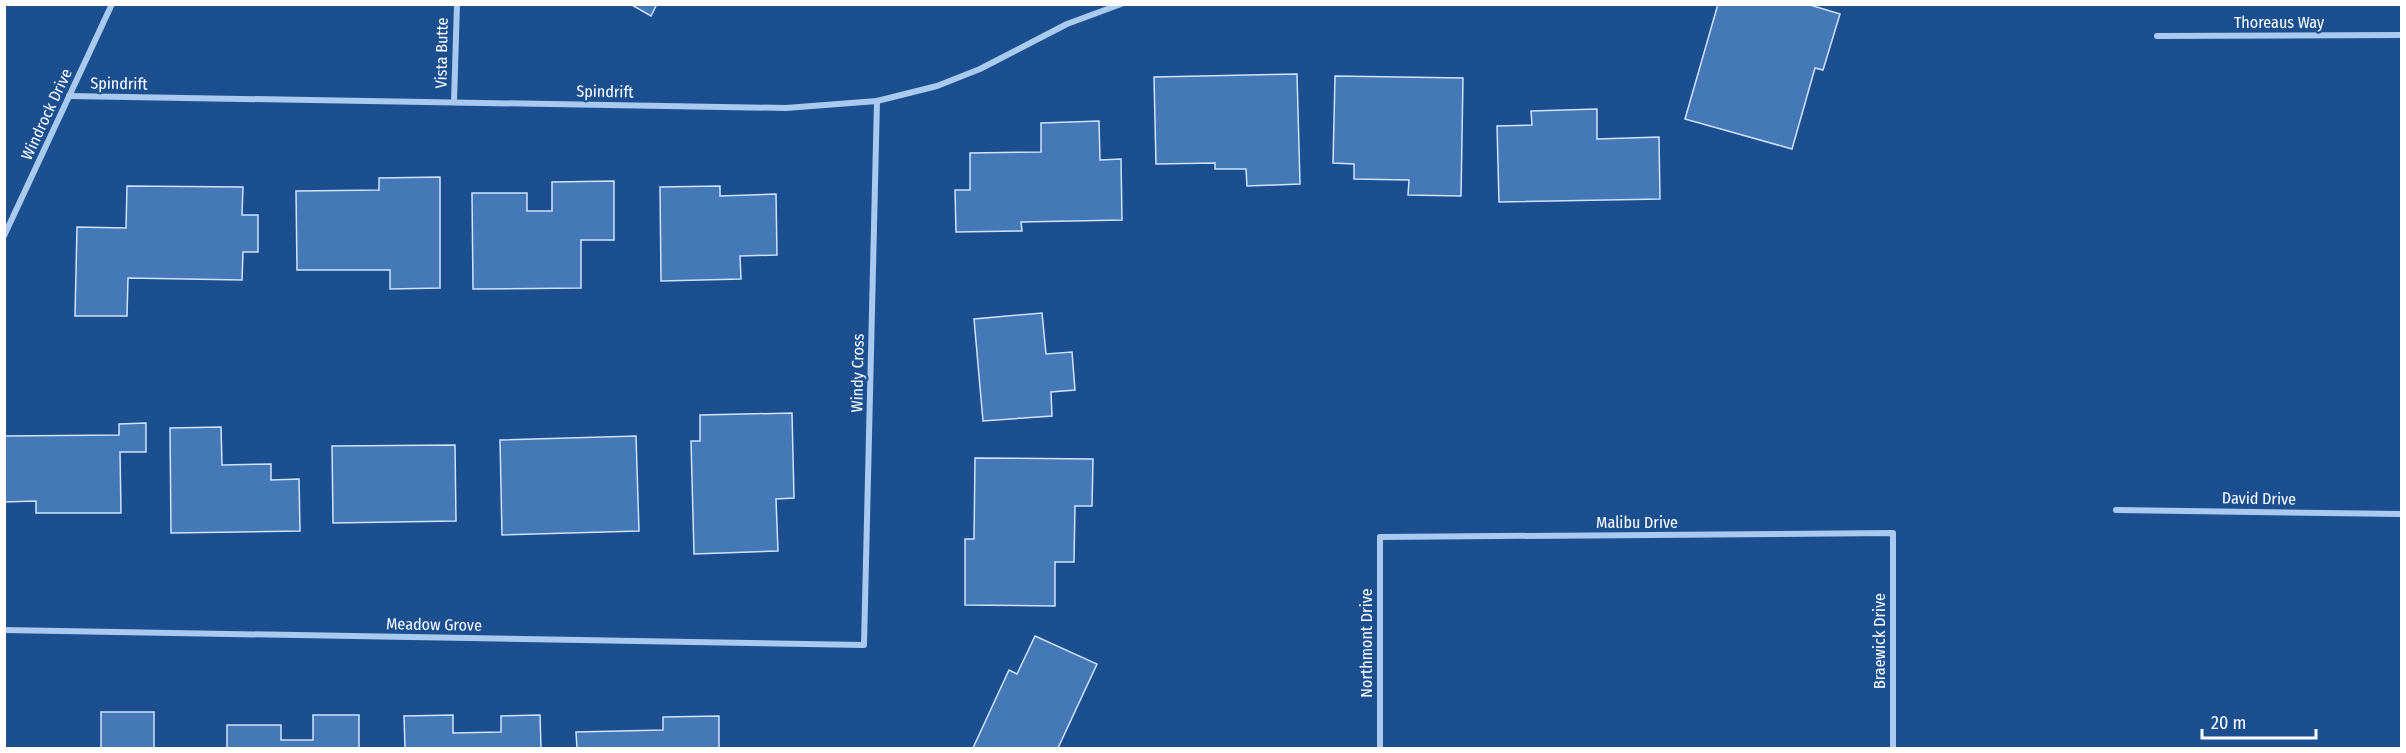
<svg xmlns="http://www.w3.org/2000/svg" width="2406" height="753" viewBox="0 0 2406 753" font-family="'Fira Sans Condensed',sans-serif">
  <rect width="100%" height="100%" fill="#1b4f8f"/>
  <g fill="#4478b7" stroke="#cfe3fa" stroke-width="1.5">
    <path d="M630 4H657L651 16Z"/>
    <path d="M1718 4H1807L1840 14 1823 70 1815 68 1792 149 1685 119Z"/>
    <path d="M1297 74 1300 184 1247 186 1246 169H1215V163L1156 164 1154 77Z"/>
    <path d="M1335 76 1463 78 1461 196 1408 195 1409 180 1354 179V164L1333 163Z"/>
    <path d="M1597 109V139L1659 137 1660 199 1499 202 1497 126 1532 125 1531 111Z"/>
    <path d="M1099 121 1100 160 1121 159 1122 220 1021 222 1022 231 956 232 955 190H970V153L1041 152V123Z"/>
    <path d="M440 177V288L390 289V270H297L296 191 379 190V178Z"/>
    <path d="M614 181V240H581V288L473 289 472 193H527V211H552V182Z"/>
    <path d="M127 186 243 187 242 215H258V252H243L242 280 128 278 127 316H75L77 227 126 228Z"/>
    <path d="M720 186V196L776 194 777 255 740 256 741 279 661 281 660 187Z"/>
    <path d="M1042 313 1046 354 1072 352 1075 390 1051 392 1052 416 983 421 974 319Z"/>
    <path d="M792 413 794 498 776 499 778 551 694 554 691 441H700V415Z"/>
    <path d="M146 423V452H120L121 513H36V501L4 502V436L119 435V424Z"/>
    <path d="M221 427 222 465 271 464V480L299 479 300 531 171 533 170 428Z"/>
    <path d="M636 436 639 531 502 535 500 440Z"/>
    <path d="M455 445 456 521 333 523 332 446Z"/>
    <path d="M975 458 1093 459 1092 506H1075L1074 562H1055V606L965 605V539H974Z"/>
    <path d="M1035 636 1097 664 1058 748H973L1009 670 1017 674Z"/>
    <rect x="101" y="712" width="53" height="36"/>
    <path d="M313 715H359V748H227V725H281V740H313Z"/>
    <path d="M453 715V733L501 732V716L540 715 541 748H405L404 716Z"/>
    <path d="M719 716V748H577L576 732 663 730V717Z"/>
  </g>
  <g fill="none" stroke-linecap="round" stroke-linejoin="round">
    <g stroke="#a9c9ee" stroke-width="6">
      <path d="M2157 36 2402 35"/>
      <path d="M69 96 786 108 877 101 937 86 980 69 1067 24 1121 4"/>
      <path d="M454 102 457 4"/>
      <path d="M4 236 112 4"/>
      <path d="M2116 510 2402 514"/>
      <path d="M4 630 864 645 877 101"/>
      <path d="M1380 748V537L1893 533V748"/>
    </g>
  </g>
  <g text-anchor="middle" stroke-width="4.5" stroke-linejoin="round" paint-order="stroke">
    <g font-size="16" fill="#fff" stroke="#1b4f8f">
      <text x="2279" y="28">Thoreaus Way</text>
      <text transform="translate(441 53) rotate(-89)" y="6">Vista Butte</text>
      <text transform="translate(119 83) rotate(1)" y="6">Spindrift</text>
      <text transform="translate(605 91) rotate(1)" y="6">Spindrift</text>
      <text transform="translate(46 114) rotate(-65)" y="6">Windrock Drive</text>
      <text transform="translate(857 373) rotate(-89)" y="6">Windy Cross</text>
      <text transform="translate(2259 498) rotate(1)" y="6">David Drive</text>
      <text x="1637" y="528">Malibu Drive</text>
      <text transform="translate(434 624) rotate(1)" y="6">Meadow Grove</text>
      <text transform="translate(1879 641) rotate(-90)" y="6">Braewick Drive</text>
      <text transform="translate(1366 643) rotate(-90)" y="6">Northmont Drive</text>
    </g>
  </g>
  <rect width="2406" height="753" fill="none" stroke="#ffffff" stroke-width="12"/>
  <path d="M2202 729v9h114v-9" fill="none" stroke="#ffffff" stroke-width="3"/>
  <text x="2211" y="729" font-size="18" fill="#ffffff" stroke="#1b4f8f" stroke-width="4.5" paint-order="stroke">20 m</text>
</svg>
